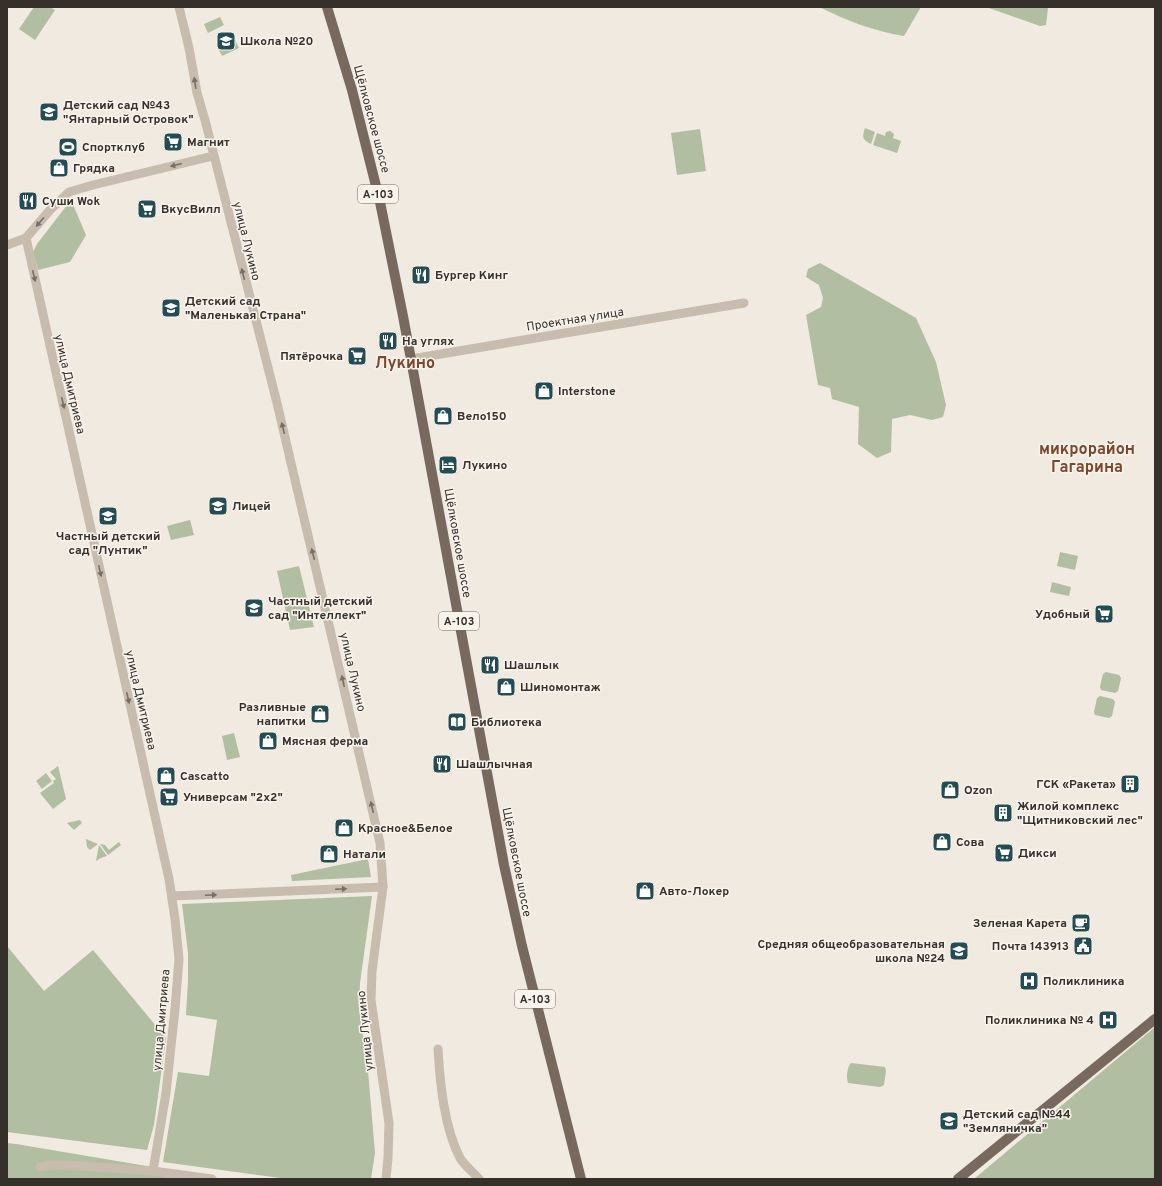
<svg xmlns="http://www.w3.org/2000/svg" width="1162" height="1186" viewBox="0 0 1162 1186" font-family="Overpass,sans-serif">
  <rect width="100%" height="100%" fill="#f0eae0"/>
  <g fill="#b1bea1">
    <path d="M34 7H50L55 10 35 40 19 29Z"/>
    <path d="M819 7H921L904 36C873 31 848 21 819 7Z"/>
    <path d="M986 7H1046L1048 8 1046 25 1040 26Z"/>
    <path d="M220 17 224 25 208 33 204 24Z"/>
    <path d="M235 40 239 48 222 56 218 48Z"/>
    <path d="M865 128 875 132 871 144C862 140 862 137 865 128Z"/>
    <path d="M700 129 706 171 677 175 671 133Z"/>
    <path d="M890 131 894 134 893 138 901 141 897 153 873 145 877 133 885 136 886 132Z"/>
    <path d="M71 200 86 235 70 262 38 270 33 252 37 244Z"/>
    <path d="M820 263 916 318 936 362 946 405 943 417 932 420 910 415 892 419 891 452 877 458 858 444 859 407 832 399 830 388 818 385 806 315 821 307 823 298 819 285 806 277 808 269Z"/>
    <path d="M190 520 194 535 171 540 167 526Z"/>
    <path d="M1060 552 1078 556 1075 570 1057 566Z"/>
    <path d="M299 566 314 627 290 630 277 571Z"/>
    <path d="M1052 582 1071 587 1069 596 1050 592Z"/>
    <path d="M1106 672 1119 675 1121 678 1118 691 1115 693 1101 690 1100 687 1103 674Z"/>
    <path d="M1100 696 1113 699 1115 702 1112 716 1109 718 1095 715 1094 712 1097 698Z"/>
    <path d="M234 733 240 757 227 760 222 736Z"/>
    <path d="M58 766 66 799 53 809 40 793 54 783 53 781 56 779 50 772Z"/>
    <path d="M46 773 52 781 42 789 36 781Z"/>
    <path d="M80 820 82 823 74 830 67 823Z"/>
    <path d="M86 839 98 844 90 850 87 847Z"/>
    <path d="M119 842 121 845 108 855 100 844 105 845 109 850Z"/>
    <path d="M99 845 107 856 101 858 96 861Z"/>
    <path d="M368 859 371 877 292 881 291 875Z"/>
    <path d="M372 896 360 983 359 1008 368 1071 375 1153 371 1179H288L163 1162 178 1072 209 1076 217 1020 186 1015 188 981V953L182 904Z"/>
    <path d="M7 946 44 991 93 950 166 1038 154 1125 147 1150 7 1132Z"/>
    <path d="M1155 1027V1179H974Z"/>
    <path d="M851 1063 885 1067 886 1071 884 1085 880 1087 848 1083C846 1078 847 1067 851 1063Z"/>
    <path d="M7 1143 16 1144 224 1179H7Z"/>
  </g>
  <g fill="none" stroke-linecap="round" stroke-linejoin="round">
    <g stroke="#c7bcad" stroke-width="9">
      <path d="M179 7 189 48 197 93 205 120 277 403 380 843 383 887 372 971 371 1000 389 1123 388 1158 386 1179"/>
      <path d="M26 238 169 879 175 919 179 959 175 1009 166 1093 153 1171"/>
      <path d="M7 245 26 238 50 210 69 192 93 185 213 156"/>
      <path d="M411 359 744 303"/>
      <path d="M172 896 383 887"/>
      <path d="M438 1049C440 1083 444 1127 460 1158 465 1166 473 1172 479 1179"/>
      <path d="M40 1167 51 1165H65L153 1171 212 1179"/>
    </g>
    <g stroke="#77695e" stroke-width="10">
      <path d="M327 7 352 90 380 202 403 316 504 865 522 946 581 1179"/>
      <path d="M958 1179 1155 1019"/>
    </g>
  </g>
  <defs><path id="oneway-solid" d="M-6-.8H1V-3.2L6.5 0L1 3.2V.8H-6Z"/></defs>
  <g fill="#776f66">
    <use href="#oneway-solid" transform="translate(195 83) rotate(-99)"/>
    <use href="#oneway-solid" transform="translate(176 165) rotate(166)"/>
    <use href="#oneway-solid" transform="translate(40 222) rotate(131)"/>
    <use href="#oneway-solid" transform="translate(243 274) rotate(-104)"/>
    <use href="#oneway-solid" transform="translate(34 276) rotate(77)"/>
    <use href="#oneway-solid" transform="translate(63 403) rotate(77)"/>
    <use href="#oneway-solid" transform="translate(283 428) rotate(-103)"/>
    <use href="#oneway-solid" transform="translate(313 554) rotate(-104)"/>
    <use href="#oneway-solid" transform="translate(100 571) rotate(77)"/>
    <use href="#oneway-solid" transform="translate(343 681) rotate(-103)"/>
    <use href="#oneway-solid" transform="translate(128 698) rotate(77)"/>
    <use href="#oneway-solid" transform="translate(372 807) rotate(-103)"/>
    <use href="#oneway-solid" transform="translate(341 889) rotate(-2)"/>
    <use href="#oneway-solid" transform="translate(211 895) rotate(-3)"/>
  </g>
  <defs>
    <symbol id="school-square" viewBox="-11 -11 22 22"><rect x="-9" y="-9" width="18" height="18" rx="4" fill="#254c53" stroke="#f8f4ec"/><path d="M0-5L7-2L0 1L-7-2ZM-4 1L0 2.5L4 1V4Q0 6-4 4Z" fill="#fff"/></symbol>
    <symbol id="supermarket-square" viewBox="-11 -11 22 22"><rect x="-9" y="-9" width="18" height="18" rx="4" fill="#254c53" stroke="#f8f4ec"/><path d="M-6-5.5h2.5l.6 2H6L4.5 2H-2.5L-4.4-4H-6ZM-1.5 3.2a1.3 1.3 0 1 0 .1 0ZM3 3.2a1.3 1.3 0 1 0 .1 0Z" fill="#fff"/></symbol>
    <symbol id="stadium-square" viewBox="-11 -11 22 22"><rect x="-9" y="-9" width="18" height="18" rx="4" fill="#254c53" stroke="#f8f4ec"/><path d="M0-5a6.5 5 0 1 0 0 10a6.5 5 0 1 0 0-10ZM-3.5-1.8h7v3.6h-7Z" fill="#fff"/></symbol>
    <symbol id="shop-square" viewBox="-11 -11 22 22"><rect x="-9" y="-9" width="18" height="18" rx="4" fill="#254c53" stroke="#f8f4ec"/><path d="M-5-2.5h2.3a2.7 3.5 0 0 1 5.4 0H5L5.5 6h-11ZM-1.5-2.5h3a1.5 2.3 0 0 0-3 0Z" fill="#fff"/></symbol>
    <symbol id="restaurant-square" viewBox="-11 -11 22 22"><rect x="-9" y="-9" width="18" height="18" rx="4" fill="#254c53" stroke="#f8f4ec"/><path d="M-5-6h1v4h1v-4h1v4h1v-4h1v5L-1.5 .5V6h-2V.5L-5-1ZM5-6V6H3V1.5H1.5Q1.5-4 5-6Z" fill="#fff"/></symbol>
    <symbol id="hotel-square" viewBox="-11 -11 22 22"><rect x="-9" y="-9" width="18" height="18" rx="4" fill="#254c53" stroke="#f8f4ec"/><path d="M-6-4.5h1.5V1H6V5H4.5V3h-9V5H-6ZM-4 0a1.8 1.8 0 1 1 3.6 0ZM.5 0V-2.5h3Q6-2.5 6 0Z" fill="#fff"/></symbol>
    <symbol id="library-square" viewBox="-11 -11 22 22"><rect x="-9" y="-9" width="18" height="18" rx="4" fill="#254c53" stroke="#f8f4ec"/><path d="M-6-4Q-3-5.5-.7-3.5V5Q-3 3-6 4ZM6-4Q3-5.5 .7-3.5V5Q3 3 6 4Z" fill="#fff"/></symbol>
    <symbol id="building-square" viewBox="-11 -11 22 22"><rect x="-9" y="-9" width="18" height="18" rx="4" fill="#254c53" stroke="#f8f4ec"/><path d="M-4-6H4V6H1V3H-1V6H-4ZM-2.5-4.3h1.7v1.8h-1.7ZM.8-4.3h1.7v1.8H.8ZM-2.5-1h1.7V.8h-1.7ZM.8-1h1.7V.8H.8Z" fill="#fff"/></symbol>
    <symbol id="cafe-square" viewBox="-11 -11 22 22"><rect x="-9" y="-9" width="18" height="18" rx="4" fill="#254c53" stroke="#f8f4ec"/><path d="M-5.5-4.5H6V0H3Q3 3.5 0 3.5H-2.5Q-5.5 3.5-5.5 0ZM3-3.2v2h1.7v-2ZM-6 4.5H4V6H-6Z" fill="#fff"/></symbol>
    <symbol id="civic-square" viewBox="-11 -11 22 22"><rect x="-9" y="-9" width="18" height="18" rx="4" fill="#254c53" stroke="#f8f4ec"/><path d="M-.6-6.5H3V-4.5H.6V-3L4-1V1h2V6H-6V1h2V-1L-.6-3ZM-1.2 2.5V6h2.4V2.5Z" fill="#fff"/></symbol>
    <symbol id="hospital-square" viewBox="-11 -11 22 22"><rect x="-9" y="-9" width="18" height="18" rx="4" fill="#254c53" stroke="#f8f4ec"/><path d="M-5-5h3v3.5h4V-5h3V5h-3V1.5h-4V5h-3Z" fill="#fff"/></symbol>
  </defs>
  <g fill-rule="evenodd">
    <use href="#school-square" x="215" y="30" width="22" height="22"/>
    <use href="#school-square" x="38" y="101" width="22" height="22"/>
    <use href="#supermarket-square" x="162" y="131" width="22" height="22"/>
    <use href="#stadium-square" x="57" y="136" width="22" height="22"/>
    <use href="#shop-square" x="48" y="157" width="22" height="22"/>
    <use href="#restaurant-square" x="17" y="190" width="22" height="22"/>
    <use href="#supermarket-square" x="136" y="198" width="22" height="22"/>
    <use href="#restaurant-square" x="410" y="264" width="22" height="22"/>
    <use href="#school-square" x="160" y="297" width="22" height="22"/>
    <use href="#restaurant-square" x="377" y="330" width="22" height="22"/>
    <use href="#supermarket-square" x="346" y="345" width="22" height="22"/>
    <use href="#shop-square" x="533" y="380" width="22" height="22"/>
    <use href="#shop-square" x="432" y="405" width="22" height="22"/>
    <use href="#hotel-square" x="437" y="454" width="22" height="22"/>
    <use href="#school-square" x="207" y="495" width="22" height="22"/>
    <use href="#school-square" x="97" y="505" width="22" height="22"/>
    <use href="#school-square" x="243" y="597" width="22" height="22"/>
    <use href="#supermarket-square" x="1093" y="603" width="22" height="22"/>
    <use href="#restaurant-square" x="479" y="654" width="22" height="22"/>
    <use href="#shop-square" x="495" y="676" width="22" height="22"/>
    <use href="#shop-square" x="309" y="703" width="22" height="22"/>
    <use href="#library-square" x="446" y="711" width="22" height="22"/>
    <use href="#shop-square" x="257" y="730" width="22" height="22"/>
    <use href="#restaurant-square" x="431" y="753" width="22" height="22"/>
    <use href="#shop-square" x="155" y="765" width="22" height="22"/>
    <use href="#building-square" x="1119" y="773" width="22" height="22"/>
    <use href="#shop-square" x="939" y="779" width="22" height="22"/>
    <use href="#supermarket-square" x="158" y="786" width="22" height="22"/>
    <use href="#building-square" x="992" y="802" width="22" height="22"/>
    <use href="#shop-square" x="333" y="817" width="22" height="22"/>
    <use href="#shop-square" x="931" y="831" width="22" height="22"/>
    <use href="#supermarket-square" x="993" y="842" width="22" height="22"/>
    <use href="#shop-square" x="318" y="843" width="22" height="22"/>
    <use href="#shop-square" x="634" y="880" width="22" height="22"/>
    <use href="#cafe-square" x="1070" y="912" width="22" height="22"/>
    <use href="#civic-square" x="1072" y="935" width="22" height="22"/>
    <use href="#school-square" x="948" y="940" width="22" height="22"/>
    <use href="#hospital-square" x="1018" y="970" width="22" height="22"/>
    <use href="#hospital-square" x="1097" y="1009" width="22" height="22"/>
    <use href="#school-square" x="938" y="1110" width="22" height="22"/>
  </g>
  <g text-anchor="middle" stroke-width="3" stroke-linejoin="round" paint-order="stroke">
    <g fill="#f8f4ec" stroke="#706b65" stroke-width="1">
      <rect x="358" y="185" width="40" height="18" rx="3"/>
      <rect x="439" y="612" width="40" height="18" rx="3"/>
      <rect x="515" y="990" width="40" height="18" rx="3"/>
    </g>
    <g font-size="11" font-weight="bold" fill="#36302b">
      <text x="378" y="198">А-103</text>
      <text x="459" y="625">А-103</text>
      <text x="535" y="1003">А-103</text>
    </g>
    <g font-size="12" font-weight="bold" fill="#36302b" stroke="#f8f4ec" text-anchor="start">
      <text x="240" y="45">Школа №20</text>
      <text x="63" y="109">Детский сад №43<tspan x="63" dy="14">"Янтарный Островок"</tspan></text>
      <text x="187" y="146">Магнит</text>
      <text x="82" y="151">Спортклуб</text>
      <text x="73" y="172">Грядка</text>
      <text x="42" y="205">Суши Wok</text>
      <text x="161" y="213">ВкусВилл</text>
      <text x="435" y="279">Бургер Кинг</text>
      <text x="185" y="305">Детский сад<tspan x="185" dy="14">"Маленькая Страна"</tspan></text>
      <text x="402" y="345">На углях</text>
      <text x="343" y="360" text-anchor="end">Пятёрочка</text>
      <text x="558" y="395">Interstone</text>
      <text x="457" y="420">Вело150</text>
      <text x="462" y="469">Лукино</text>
      <text x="232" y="510">Лицей</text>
      <text x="108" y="540" text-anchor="middle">Частный детский<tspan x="108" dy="14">сад "Лунтик"</tspan></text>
      <text x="268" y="605">Частный детский<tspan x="268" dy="14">сад "Интеллект"</tspan></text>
      <text x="1090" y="618" text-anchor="end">Удобный</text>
      <text x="504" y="669">Шашлык</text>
      <text x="520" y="691">Шиномонтаж</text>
      <text x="306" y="711" text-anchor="end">Разливные<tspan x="306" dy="14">напитки</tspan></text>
      <text x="471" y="726">Библиотека</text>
      <text x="282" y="745">Мясная ферма</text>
      <text x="456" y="768">Шашлычная</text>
      <text x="180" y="780">Cascatto</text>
      <text x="1116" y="788" text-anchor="end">ГСК «Ракета»</text>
      <text x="964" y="794">Ozon</text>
      <text x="183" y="801">Универсам "2x2"</text>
      <text x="1017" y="810">Жилой комплекс<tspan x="1017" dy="14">"Щитниковский лес"</tspan></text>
      <text x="358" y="832">Красное&amp;Белое</text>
      <text x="956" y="846">Сова</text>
      <text x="1018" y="857">Дикси</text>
      <text x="343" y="858">Натали</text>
      <text x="659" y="895">Авто-Локер</text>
      <text x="1067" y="927" text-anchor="end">Зеленая Карета</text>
      <text x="945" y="948" text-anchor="end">Средняя общеобразовательная<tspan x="945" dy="14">школа №24</tspan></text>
      <text x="1069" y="950" text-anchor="end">Почта 143913</text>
      <text x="1043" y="985">Поликлиника</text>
      <text x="1094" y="1024" text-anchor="end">Поликлиника № 4</text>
      <text x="963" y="1118">Детский сад №44<tspan x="963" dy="14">"Земляничка"</tspan></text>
    </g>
    <g font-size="12" fill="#36302b" stroke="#f8f4ec">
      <text transform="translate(372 119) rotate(75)" y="4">Щёлковское шоссе</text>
      <text transform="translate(247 241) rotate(76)" y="4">улица Лукино</text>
      <text transform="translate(575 319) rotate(-9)" y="4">Проектная улица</text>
      <text transform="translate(70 384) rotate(77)" y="4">улица Дмитриева</text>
      <text transform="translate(458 543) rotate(80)" y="4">Щёлковское шоссе</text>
      <text transform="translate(353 672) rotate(77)" y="4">улица Лукино</text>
      <text transform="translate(141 700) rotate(77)" y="4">улица Дмитриева</text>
      <text transform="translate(517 862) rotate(79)" y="4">Щёлковское шоссе</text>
      <text transform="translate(161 1020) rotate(-85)" y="4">улица Дмитриева</text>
      <text transform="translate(365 1031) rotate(-96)" y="4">улица Лукино</text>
    </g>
    <g font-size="16" font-weight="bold" fill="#7c482d" stroke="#f8f4ec">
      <text x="405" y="368">Лукино</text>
      <text x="1087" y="454">микрорайон<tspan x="1087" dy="18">Гагарина</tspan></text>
    </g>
  </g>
  <rect width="1162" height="1186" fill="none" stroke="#36302b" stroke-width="16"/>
</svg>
